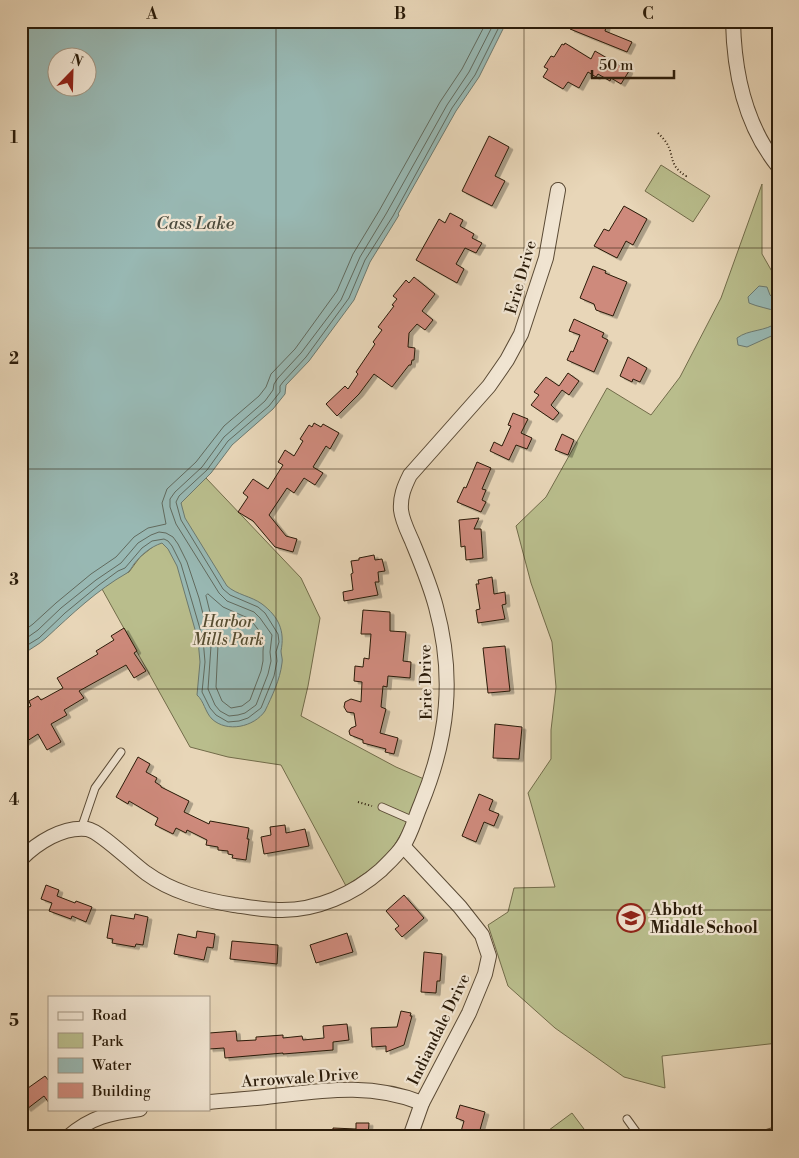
<svg xmlns="http://www.w3.org/2000/svg" width="799" height="1158" viewBox="0 0 799 1158" font-family="'Libre Bodoni',serif">
  <defs>
    <filter id="shadow"><feDropShadow dx="4" dy="2.5" stdDeviation="0" flood-color="#0004"/></filter>
  </defs>
  <rect width="100%" height="100%" fill="#e8d6b8"/>
  <filter id="stains"><feTurbulence type="fractalNoise" baseFrequency=".004" numOctaves="4"/><feColorMatrix values="0 0 0 0 .2 0 0 0 0 .09 0 0 0 0 .02 0 0 0 .5 -.17"/></filter>
  <radialGradient id="worn" r=".72"><stop offset=".6" stop-color="#630" stop-opacity="0"/><stop offset="1" stop-color="#630" stop-opacity=".3"/></radialGradient>
  <g fill="#b9bd8c" stroke="#726c4a">
    <path d="M661 165 710 196 693 222 645 191Z"/>
    <path d="M762 184V254L778 282V1043L662 1056 665 1088 624 1077 555 1028 508 986 488 925 508 912 514 888 555 887 528 793 551 759V730L556 687 552 642 531 583 516 526 546 497 607 388 651 415 680 377 721 298Z"/>
    <path d="M206 478 301 578 320 618 308 686 301 716 396 767 424 779C415 803 406 829 391 850 381 865 361 875 346 886L281 765 228 757 190 747 102 589 121 575 129 572 140 557 155 545 183 500Z"/>
    <path d="M572 1113 590 1137 541 1136Z"/>
  </g>
  <g fill="#98b8b3" stroke="#6c796f" fill-rule="evenodd">
    <path d="M21 21H507L479 77 456 111 398 214 399 215 370 262 354 300 309 361 286 385 285 394 273 409 232 445 211 473 181 503 185 518 227 586C237 595 251 596 262 604 279 617 285 631 281 651 281 655 283 659 282 663 280 680 272 696 265 711 254 727 227 733 212 719 205 712 204 701 197 695L200 662 198 640 177 566 168 549 162 543C150 547 141 555 134 564 132 567 130 571 127 573 97 590 72 614 46 638 39 645 29 649 21 656ZM58 58H88V88H58Z"/>
    <path d="M759 286 767 287 770 295 778 303V312C768 308 758 307 749 303L748 297Z"/>
    <path d="M778 322V333L747 347 738 345 737 338C749 329 765 332 778 322Z"/>
  </g>
  <g fill="none" stroke-linecap="round" stroke-linejoin="round">
    <g stroke="#616a5e" stroke-width="1">
      <path d="M208 594 223 607 250 619 264 637 263 651V661L261 671 250 700 242 706 231 708 222 701 216 687 218 645 206 596Z"/>
      <path d="M21 633 33 624 56 603 91 574 116 557 134 537 148 528 166 524 162 503 167 489 196 462 224 426 259 396 266 387 271 374 295 349 337 291 353 254 379 211 440 102 462 69 487 21"/>
      <path d="M21 642 38 630 61 608 96 580 121 563 138 543 151 535 159 532 166 533 173 537 178 544 187 562 199 598 211 646 208 689 215 705 220 711 229 716 238 715 245 713 256 705 268 674 271 661 270 652 272 635 260 618 254 612 227 601 219 593 176 524 170 507V499L175 492 202 467 224 437 265 401 273 390 274 384 278 378 301 353 341 300 360 257 386 214 447 105 469 72 495 21"/>
      <path d="M21 649 39 638 65 613 99 585 118 571 125 568 142 548 152 541 164 539 168 541 172 546 181 564 203 639 205 662 202 692 210 708 216 715 228 722 239 721 248 718 261 708 274 676 277 661 276 652 279 642 278 634 265 613 258 607 230 595 223 589 181 520 176 502 179 496 207 470 228 441 269 406 280 392V386L283 382 306 357 349 298 365 260 393 216 452 108 475 75 502 21"/>
    </g>
  </g>
  <g fill="#ce8a7b" stroke="#2a1b09" filter="url(#shadow)">
    <path d="M574 21H602L607 23 605 31 632 42 627 52 570 29Z"/>
    <path d="M565 43 591 59 595 51 629 71 621 84 611 78 610 81 598 74 596 77 588 72 579 88 568 82 563 89 543 77 548 69 544 67 551 56 554 57 562 44 564 45Z"/>
    <path d="M489 136 509 147 495 176 505 181 492 206 462 191Z"/>
    <path d="M624 206 647 219 633 245 626 241 617 258 594 246 604 229 609 231Z"/>
    <path d="M450 213 463 220 460 226 474 234 472 238 482 243 476 253 465 248 456 264 464 269 457 283 416 260 439 219 445 223Z"/>
    <path d="M593 266 606 271 605 273 627 282 613 316 596 310 594 304 580 298Z"/>
    <path d="M414 277 435 294 422 311 433 320 425 330 417 324 409 333 408 347 415 348 414 360H412L411 365H409L392 387 374 374 359 394 337 416 326 404 345 386 348 389 358 374 356 372 375 344 373 342 382 330 378 327 394 306 392 305 397 299 393 296 406 280 409 283Z"/>
    <path d="M574 319 604 333 602 337 608 340 594 372 567 360 571 351 573 352 580 335 569 331Z"/>
    <path d="M628 357 647 368 640 382 633 379 632 382 620 376Z"/>
    <path d="M568 373 579 381 569 395 562 390 551 405 559 413 553 420 531 405 539 395 534 392 546 377 559 386Z"/>
    <path d="M513 413 528 419 521 433 532 438 527 449 516 445 509 460 490 451 494 442 502 446 511 426 508 425Z"/>
    <path d="M314 423 321 427 323 424 339 433 330 449 326 446 313 467 323 473 315 485 304 478 294 493 287 488 269 515 286 536 297 539 293 552 275 547 253 521 238 512 248 497 243 493 253 479 268 489 283 465 278 462 285 450 294 456 303 441 300 439 309 425 312 427Z"/>
    <path d="M562 434 574 440 568 455 555 450Z"/>
    <path d="M477 462 491 468 482 489 486 490 482 500 486 502 481 512 457 502 464 487 466 488Z"/>
    <path d="M479 518 474 529H481L483 558 466 560 465 546 461 547 459 520Z"/>
    <path d="M374 555 375 560 382 559 385 571 378 572 379 582H375L378 595 344 601 343 592 353 590 351 574 353 573 351 561 359 560V558Z"/>
    <path d="M492 577 494 594 505 592 506 604 502 605 505 619 478 623 476 610 480 609 476 584H479L478 580Z"/>
    <path d="M363 610 390 612V631L406 632 403 661 411 662 410 678 388 676 387 687 383 686 381 707 386 709 380 733 398 738 394 754 385 752 386 749 363 743V740L350 735 349 731 351 728 356 726 354 713 347 712 344 707 345 702 351 699 361 702 362 682 354 681 355 666 363 667 364 658 369 659 371 634H361Z"/>
    <path d="M124 628 137 651 134 653 146 671 134 678 126 665 79 691 84 698 64 710 67 715 51 724 61 742 47 750 38 734 21 745V711L31 706 29 701 38 696 41 700 63 688 57 678 98 654 96 651 114 640 111 636Z"/>
    <path d="M505 646 510 691 488 693 483 648Z"/>
    <path d="M495 724 522 727 519 759 493 758Z"/>
    <path d="M138 757 150 764 146 772 157 778 155 782 161 786V787L189 801 184 812 209 824 210 821 249 828 247 839H249L246 860 232 858 233 855 228 854V851L218 850V847L206 845 207 840 187 830 186 833 176 828 173 834 155 825 158 818 129 801 128 804 116 797Z"/>
    <path d="M479 794 493 800 489 810 499 814 494 826 484 822 476 842 462 836Z"/>
    <path d="M285 825 286 833 305 829 309 846 264 854 261 837 271 835 270 827Z"/>
    <path d="M46 885 59 890 57 896 75 903 76 901 92 907 86 922 72 916 71 919 49 911 52 903 41 899Z"/>
    <path d="M404 895 424 918 402 937 395 929 399 926 386 911Z"/>
    <path d="M135 914 148 917 143 945 136 944 135 947 112 943 113 939 107 938 111 915 134 919Z"/>
    <path d="M197 931 215 934 213 948 207 947 204 960 174 954 178 934 196 938Z"/>
    <path d="M347 933 353 952 316 963 310 945Z"/>
    <path d="M232 941 278 945 277 964 230 959Z"/>
    <path d="M424 952 442 954 440 981H437L436 993 421 992Z"/>
    <path d="M401 1011 411 1013 410 1016H412L404 1045 386 1052V1046L372 1047 371 1028 397 1027Z"/>
    <path d="M347 1024 349 1040 333 1042V1050L283 1054V1053L225 1058 224 1048 209 1049V1033L236 1031 237 1041 256 1040V1037L283 1035V1038L302 1036 303 1040 324 1038 323 1026Z"/>
    <path d="M45 1076 49 1081V1103L44 1096 27 1109 21 1101V1093Z"/>
    <path d="M460 1105 485 1112 478 1137 460 1135 464 1121 456 1118Z"/>
    <path d="M356 1123H369L368 1137H333V1128L356 1129Z"/>
  </g>
  <g fill="none" stroke-linecap="round" stroke-linejoin="round">
    <defs>
      <g id="service">
        <path d="M382 807 414 821"/>
        <path d="M81 829 95 788 121 752"/>
        <path d="M627 1119 640 1137"/>
        <path d="M755 1137 778 1130"/>
      </g>
      <g id="minor">
        <path d="M733 21C734 72 745 125 778 166"/>
        <path d="M403 846 460 907 482 935 489 956 485 974 469 1013 422 1103 410 1137"/>
        <path d="M21 859C37 843 63 826 87 829 100 831 133 864 146 873 172 892 203 900 234 905 249 907 264 910 279 910 316 911 354 894 381 870 388 863 397 855 403 846 411 834 415 818 421 804 448 738 455 677 436 607 430 584 421 563 412 541 408 532 402 520 401 510 400 497 404 487 410 475L489 386 507 360 521 334 546 258 558 190"/>
        <path d="M209 1102C230 1100 252 1099 274 1096 326 1090 372 1083 422 1103"/>
        <path d="M68 1137C91 1117 110 1113 140 1109"/>
      </g>
    </defs>
    <use href="#service" stroke="#5a4a35" stroke-width="9"/>
    <use href="#minor" stroke="#5a4a35" stroke-width="16"/>
    <g stroke="#2a1b09" stroke-width="2" stroke-dasharray="1 2.5" stroke-linecap="butt">
      <path d="M658 133C661 136 664 139 666 142 675 156 668 165 686 176L684 179"/>
      <path d="M358 802 372 806"/>
    </g>
    <use href="#service" stroke="#f0e4d1" stroke-width="7"/>
    <use href="#minor" stroke="#f0e4d1" stroke-width="14"/>
  </g>
  <path fill="none" stroke="#2a1b09" stroke-width="1" stroke-opacity="0.55" d="M276 21V1137M524 21V1137M21 248H778M21 469H778M21 689H778M21 910H778"/>
  <defs>
    <symbol id="school-ring" viewBox="-11 -11 22 22"><circle r="9.5" fill="#f0e4d1" stroke="#8f2418" stroke-width="1.5"/><path d="M0-5L7-2L0 1L-7-2ZM-4 1L0 2.5L4 1V4Q0 6-4 4Z" fill="#8f2418"/></symbol>
  </defs>
  <g fill-rule="evenodd">
    <use href="#school-ring" x="615" y="902" width="32" height="32"/>
  </g>
  <g text-anchor="middle" stroke-width="4.5" stroke-linejoin="round" paint-order="stroke">
    <g font-size="16" fill="#2a1b09" stroke="#f0e4d1">
      <text transform="translate(520 277) rotate(-74)" y="6">Erie Drive</text>
      <text transform="translate(425 682) rotate(-91)" y="6">Erie Drive</text>
      <text transform="translate(438 1029) rotate(-64)" y="6">Indiandale Drive</text>
      <text transform="translate(300 1077) rotate(-4)" y="6">Arrowvale Drive</text>
    </g>
    <g font-size="16" font-style="italic" fill="#554c30" stroke="#f0e4d1">
      <text x="228" y="627">Harbor<tspan x="228" dy="18">Mills Park</tspan></text>
    </g>
    <g font-size="16" font-weight="bold" fill="#2a1b09" stroke="#f0e4d1" text-anchor="start">
      <text x="650" y="915">Abbott<tspan x="650" dy="18">Middle School</tspan></text>
    </g>
    <g font-size="18" font-style="italic" fill="#4b4a3c" stroke="#f0e4d1">
      <text x="195" y="229">Cass Lake</text>
    </g>
  </g>
  <rect width="799" height="1158" fill="none" stroke="#e8d6b8" stroke-width="55"/>
  <rect x="48" y="996" width="162" height="115" fill="#f0e4d1" stroke="#a19481"/>
  <rect x="58" y="1012" width="25" height="8" fill="#f0e4d1" stroke="#a19481"/>
  <text x="92" y="1020" font-size="15" fill="#2a1b09">Road</text>
  <rect x="58" y="1033" width="25" height="15" fill="#b9bd8c" stroke="#a19481"/>
  <text x="92" y="1046" font-size="15" fill="#2a1b09">Park</text>
  <rect x="58" y="1058" width="25" height="15" fill="#98b8b3" stroke="#a19481"/>
  <text x="92" y="1070" font-size="15" fill="#2a1b09">Water</text>
  <rect x="58" y="1083" width="25" height="15" fill="#ce8a7b" stroke="#a19481"/>
  <text x="92" y="1096" font-size="15" fill="#2a1b09">Building</text>
  <g transform="translate(72 72) rotate(23)"><circle r="24" fill="#f0e4d1" stroke="#a19481"/>
  <path d="M0-4L9 19L0 12L-9 19Z" fill="#8f2418"/>
  <text y="-8" font-size="14" font-weight="bold" text-anchor="middle" fill="#2a1b09">N</text>
  </g>
  <path d="M592 70v8h82v-8" fill="none" stroke="#2a1b09" stroke-width="2.5"/>
  <text x="599" y="70" font-size="15" fill="#2a1b09" stroke="#f0e4d1" stroke-width="4" paint-order="stroke">50 m</text>
  <rect x="28" y="28" width="744" height="1102" fill="none" stroke="#2a1b09" stroke-width="2"/>
  <g font-size="16" text-anchor="middle" font-weight="bold" fill="#2a1b09">
    <text x="152" y="19">A</text>
    <text x="400" y="19">B</text>
    <text x="648" y="19">C</text>
    <text x="14" y="143">1</text>
    <text x="14" y="364">2</text>
    <text x="14" y="585">3</text>
    <text x="14" y="805">4</text>
    <text x="14" y="1026">5</text>
  </g>
  <rect width="100%" height="100%" filter="url(#stains)"/>
  <rect width="100%" height="100%" fill="url(#worn)"/>
</svg>
